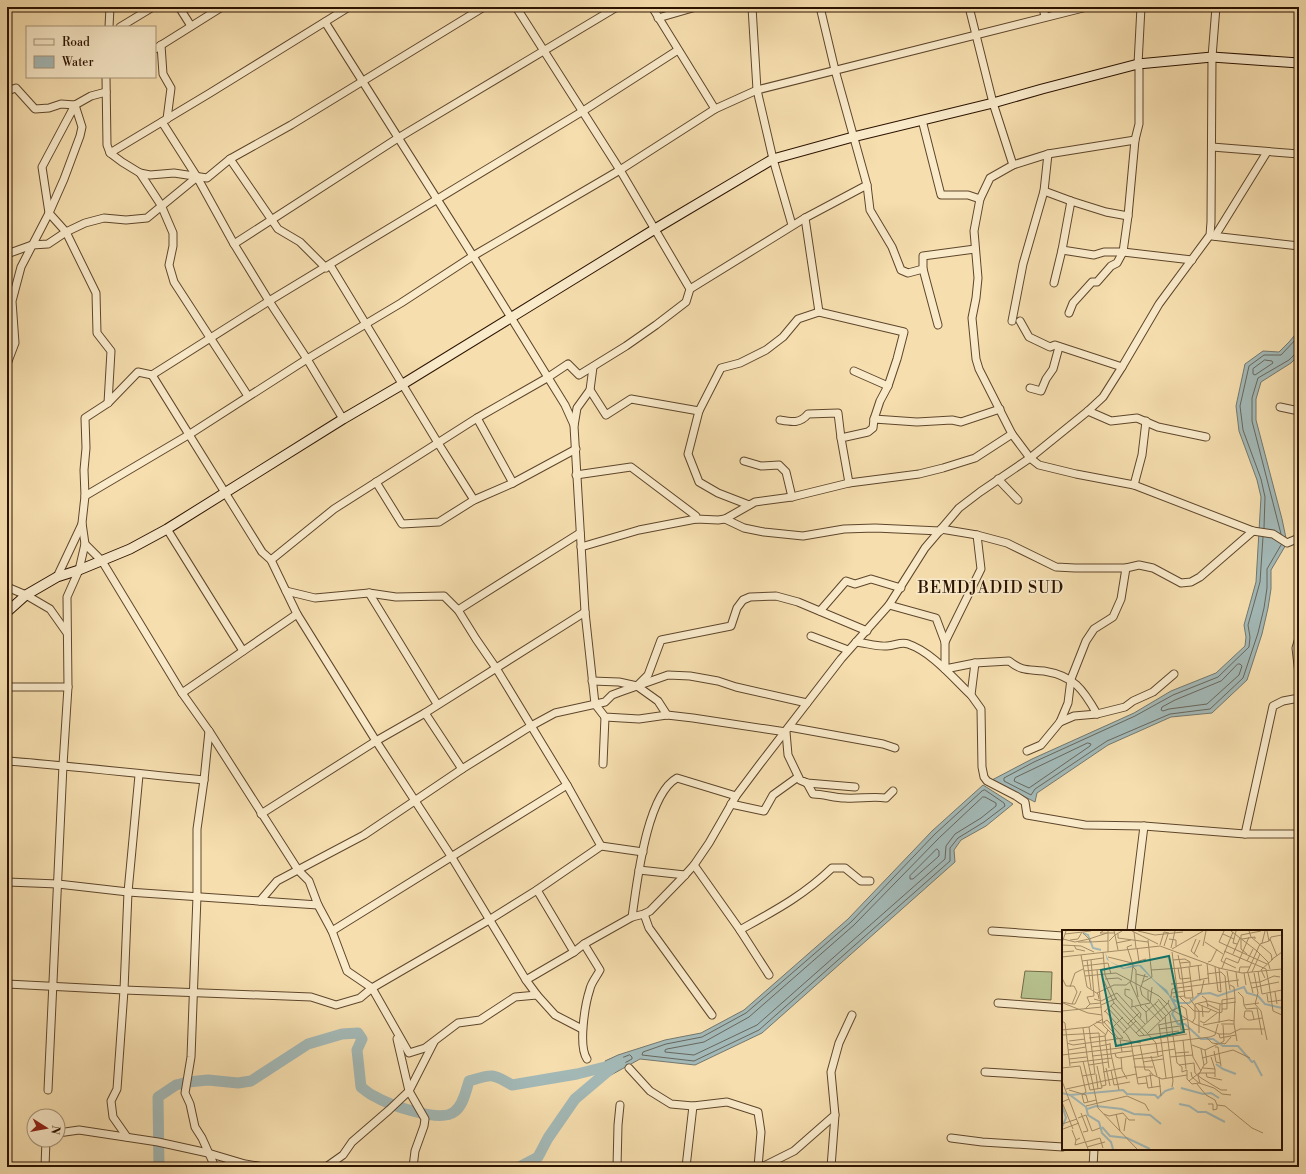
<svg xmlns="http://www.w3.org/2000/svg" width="1306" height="1174" viewBox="0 0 1306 1174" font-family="'Libre Bodoni',serif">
  <rect width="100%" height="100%" fill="#f6deae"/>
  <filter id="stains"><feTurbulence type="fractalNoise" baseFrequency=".005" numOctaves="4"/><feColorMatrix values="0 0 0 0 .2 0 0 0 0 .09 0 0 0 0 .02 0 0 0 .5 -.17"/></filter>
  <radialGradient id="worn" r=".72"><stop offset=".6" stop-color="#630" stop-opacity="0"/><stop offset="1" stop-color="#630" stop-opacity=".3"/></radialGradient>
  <path fill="#b7c28f" stroke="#726a48" d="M1025 971 1052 972 1051 1000 1021 998Z"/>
  <g fill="#a3b9b7" stroke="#73776e">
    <path d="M1299 330V355L1291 363 1261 382 1256 399V420L1282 519 1287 543 1271 570V589L1268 608 1262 634 1247 680 1212 713 1171 717 1108 745 1037 793 1035 802 992 780 1032 759 1134 713 1171 691 1216 673 1245 646 1246 637 1244 625 1256 582 1261 497 1257 480 1239 431 1236 406 1245 364 1263 351 1279 352 1289 342Z"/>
    <path d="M983 785 1013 804 986 826 961 840 954 850 955 862 762 1033 695 1065 640 1059 611 1075 605 1061 618 1055 665 1040 701 1033 744 1010 848 919 932 831Z"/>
  </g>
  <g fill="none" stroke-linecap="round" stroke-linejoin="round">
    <g stroke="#68665c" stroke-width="1">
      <path d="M1265 360 1272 361 1273 363 1255 375 1253 374V369Z"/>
      <path d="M1264 528 1265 497 1261 479 1243 430 1240 406 1249 366 1264 355H1281L1299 336"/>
      <path d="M1281 534 1252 421V398L1258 378 1289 360 1295 354 1299 353"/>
      <path d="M1263 537 1260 582 1248 625 1250 637 1249 647 1218 677 1173 695 1135 716 1034 762 1004 778V781L1031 795 1035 789 1107 741 1170 714 1210 709 1243 678 1258 633 1264 608 1267 588V569L1281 545"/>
      <path d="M1238 664H1240L1242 666 1239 675 1207 704 1169 709 1163 711 1161 710 1162 707 1175 700 1221 681Z"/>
      <path d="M1088 743 1091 744 1090 746 1029 788 1014 781 1015 778Z"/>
      <path d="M985 790 1004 803 1005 806 984 822 958 838 950 848V861L759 1030 694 1061 642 1055 643 1052 666 1044 702 1037 746 1013 851 922 935 834 982 791Z"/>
      <path d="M983 797H985L996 803V806L981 818 955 834 946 846 945 859 757 1025 694 1055 665 1052V1050L667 1049 704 1042 749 1017 854 925 939 838Z"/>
      <path d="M937 849 939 851V856L913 879H910V876Z"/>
      <path d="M630 1055 632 1057V1059L615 1068 612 1067 611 1064 612 1062Z"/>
    </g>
    <g stroke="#a3b9b7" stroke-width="11">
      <path d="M159 1167 158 1097 176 1085 188 1082 208 1080 238 1083 251 1081 308 1044 342 1034 358 1033 362 1039 357 1050 361 1087C365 1090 369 1094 374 1096 389 1105 440 1123 454 1112 463 1106 466 1091 469 1081 492 1074 492 1073 512 1085L577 1074 617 1064 620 1062"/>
      <path d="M519 1167 538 1157 548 1138 575 1099 614 1066"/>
    </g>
    <defs>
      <g id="street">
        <path d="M179 7 191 26"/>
        <path d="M516 7 620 170 690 289"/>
        <path d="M652 7 715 109"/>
        <path d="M752 7 757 90 773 159 792 225"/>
        <path d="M969 7 993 103 1013 165"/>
        <path d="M1043 7 1045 17"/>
        <path d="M658 18 696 7"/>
        <path d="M325 22 473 256 565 405 574 425"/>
        <path d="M109 27 110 7"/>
        <path d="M120 27 153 7"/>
        <path d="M161 45 163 74 171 88 167 119"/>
        <path d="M155 49 222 7"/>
        <path d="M106 77 107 145 110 153 122 162 140 173 150 175 174 173 207 178 230 159 291 125 484 7"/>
        <path d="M7 91 16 88 35 109 49 108 61 104 75 105 91 96 106 92"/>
        <path d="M75 105 42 167 49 213 66 232 96 293 97 333 111 351 108 403"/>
        <path d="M922 120 941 195H968L980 199"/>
        <path d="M162 122 197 177 234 244 269 301 307 359 343 419"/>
        <path d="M1135 140 1048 154 1013 165 990 178 980 199 974 231 978 278 976 298 972 318 976 359 979 369 1012 434 1030 458 1039 465 1076 474 1134 485 1253 531 1273 534 1287 543 1299 538"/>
        <path d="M1212 147 1299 154"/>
        <path d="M110 153 210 93 349 7"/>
        <path d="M230 159 278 229 300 242 326 268"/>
        <path d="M140 173 161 205 173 233V246L169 265 174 282 248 396"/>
        <path d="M867 185 870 210 892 247 901 270 908 273 923 269"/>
        <path d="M1044 191 1071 201"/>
        <path d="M805 218 819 312"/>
        <path d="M1212 236 1299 246"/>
        <path d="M1215 236 1267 152"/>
        <path d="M234 244 398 138 617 7"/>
        <path d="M1062 250 1094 255 1104 252H1123L1192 260"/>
        <path d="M7 254 32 245 48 244 66 232 85 223 104 218 126 220 147 218 197 177"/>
        <path d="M330 265 438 443 474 500"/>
        <path d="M1054 283 1062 250 1071 201 1106 212 1128 216"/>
        <path d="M1069 313 1073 303 1092 282H1097L1111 266 1117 263 1123 252 1128 216 1135 140 1139 124V70L1138 64 1141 7"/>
        <path d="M1012 321 1023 264 1044 191 1048 154"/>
        <path d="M1020 321 1029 337 1050 347 1055 345 1122 367"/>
        <path d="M938 325 923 269V256L975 249"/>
        <path d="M7 364 15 343 12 301 21 267 49 213 64 179 80 136 82 127 75 105"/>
        <path d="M593 367 590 390 577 408 574 426 585 612 595 704 605 717 639 719 667 715 693 718 786 732 788 755 800 780 807 783 855 787"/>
        <path d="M854 371 888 386"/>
        <path d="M152 375 262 552 271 560 297 614 376 741 451 856 526 980 537 995"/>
        <path d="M1030 388 1041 391 1046 379 1053 369 1059 347"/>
        <path d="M590 390 606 415 631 399 699 411 721 368 740 363 766 350 783 337 798 319 819 312 904 332 897 359 888 386 880 401 874 419"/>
        <path d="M1280 407 1299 411"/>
        <path d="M699 411 688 454 699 482 718 493 749 505"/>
        <path d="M1088 411 1111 421 1137 418 1158 427 1206 437"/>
        <path d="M477 418 513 483"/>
        <path d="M780 420C791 422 800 424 808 414L838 413 841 438"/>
        <path d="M744 461 761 466 779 465 786 472 792 497"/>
        <path d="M576 475 631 467 696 516V519"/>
        <path d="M998 479 1018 500"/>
        <path d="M376 482 402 524 439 522 474 500 513 483 576 449"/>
        <path d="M849 483 841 438 868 432 873 428 874 419 917 422 952 420 961 422 1000 409"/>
        <path d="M1134 485 1142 455 1146 421"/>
        <path d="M85 496 190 434 307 359 401 303 473 256 620 170 715 109 757 90 1087 7"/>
        <path d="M725 519 744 528 764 532 803 536 844 529 875 528 940 531"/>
        <path d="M167 529 243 651"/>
        <path d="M941 529 977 535 1007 543 1056 567 1075 568H1126L1139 565 1153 568 1181 583 1191 582 1200 577 1253 531"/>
        <path d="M85 544 102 561 182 693 209 731 298 870 309 881 318 905 332 931 347 971 372 988 409 1053 425 1048 458 1023 480 1020 515 997 537 995 555 1015 582 1029"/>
        <path d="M581 547 639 530 696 519 718 520 725 519 755 502 792 497 849 483 919 474 943 468 975 458 1012 434"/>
        <path d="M271 560 334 509 477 418 547 378 568 364 579 375 626 346 656 325 686 302 690 289 805 218 867 185 835 70 820 7"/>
        <path d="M57 577 82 524"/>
        <path d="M7 587 26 595 50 609 67 633"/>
        <path d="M286 591 315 598 369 593 396 597 444 596 458 610 476 639 496 668 567 785 601 846"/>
        <path d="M369 593 437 704"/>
        <path d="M889 605 936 618 945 642V669L975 663 1009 661C1023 672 1028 669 1044 671 1074 676 1083 689 1097 714"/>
        <path d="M458 610 580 533"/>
        <path d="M820 611 846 581 855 584 871 579 901 588"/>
        <path d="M811 636 848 650"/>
        <path d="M1299 638 1296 648 1299 674"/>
        <path d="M856 642C866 643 878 647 887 646 895 646 901 641 908 644 932 652 953 678 971 695"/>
        <path d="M945 642 981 569 977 535"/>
        <path d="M975 663 971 695 981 709 982 767 984 777 987 781 1016 796 1025 802 1027 815 1085 825 1144 826 1245 834H1299"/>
        <path d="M592 681 619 682 637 686 648 675 661 640 731 626 737 608 743 600 750 597 776 596 798 602 867 631"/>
        <path d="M637 686 658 701 667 715"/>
        <path d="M7 687H68"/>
        <path d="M182 693 297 614"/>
        <path d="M425 713 462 769"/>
        <path d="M1060 722 1074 716 1097 714 1125 707 1133 701 1153 692 1174 674"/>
        <path d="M789 727 883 744 895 748"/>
        <path d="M209 731 204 780 197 829V896L191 1057 185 1093 190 1104 195 1127 202 1138 215 1167"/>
        <path d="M1027 751 1041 745 1060 722 1068 703 1071 679 1086 641 1094 629 1113 617 1121 599 1126 568"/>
        <path d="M7 761C73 766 138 774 204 780"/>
        <path d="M603 764 605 717"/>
        <path d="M807 783 813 794C824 794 834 798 845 798 859 799 872 796 886 798L893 791"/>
        <path d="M731 804 764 811 773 795 798 777"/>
        <path d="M261 814 376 741 425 713 585 612"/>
        <path d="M1245 834 1273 706 1283 701 1299 698"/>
        <path d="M694 865 740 930 769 975"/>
        <path d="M639 870 685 875"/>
        <path d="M7 882 58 884 128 892 318 905"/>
        <path d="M537 890 574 952"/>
        <path d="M260 901 277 881 364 835 462 769 531 726 555 713 605 702 612 695 620 692 668 675 690 676 718 681 736 687 807 703"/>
        <path d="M644 914 649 928 712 1015"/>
        <path d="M632 917C637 884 646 795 677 778L736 796"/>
        <path d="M740 930C774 911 803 896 832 868H845L861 881H870"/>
        <path d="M332 931 567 785"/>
        <path d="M992 931 1063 936"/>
        <path d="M1131 931 1144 826"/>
        <path d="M584 944 600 970C597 976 591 983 590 989 585 1004 578 1046 587 1059"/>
        <path d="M526 980 574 952 584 944 632 917 644 914 650 911 685 875 694 865 709 843 736 796 760 764 841 659 889 605 925 548 959 508 980 492 1030 458 1088 411 1103 397 1122 367 1159 304 1210 235 1211 222 1212 57 1216 7"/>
        <path d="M7 984 124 990 311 997 336 1005 360 998 372 988 489 920 537 890 601 846 643 852"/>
        <path d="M998 1003 1063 1008"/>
        <path d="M397 1039 409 1091 425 1119 424 1126 415 1151 413 1167"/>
        <path d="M629 1068 650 1091 671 1104 693 1106 727 1102 758 1112 761 1132 758 1167"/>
        <path d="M985 1072 1063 1077"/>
        <path d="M48 1090 63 765 68 687 67 597 79 570 85 544 82 523 85 496 84 470 86 448 85 418 108 403 138 372 152 375 269 301 583 111 678 50"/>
        <path d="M58 1133 79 1130 158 1142 208 1153 245 1164 264 1167"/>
        <path d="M127 1137 113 1117 111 1101 117 1089 124 990 128 892 139 775"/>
        <path d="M951 1138 982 1142 1063 1147"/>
        <path d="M45 1167 46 1140"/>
        <path d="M326 1167 343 1155 352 1142 389 1110 409 1091 434 1042"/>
        <path d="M617 1167 618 1125 620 1105"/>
        <path d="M686 1167 693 1106"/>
        <path d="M762 1167 794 1151 835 1115 831 1072 839 1043 852 1015"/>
        <path d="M831 1167 835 1115"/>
        <path d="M1093 1167 1094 1149"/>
      </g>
      <path id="secondary" d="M7 612 26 595 57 577 79 570 130 549 167 529 343 419 403 384 655 229 773 159 853 137 993 103 1042 89 1138 64 1212 57 1299 63"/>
    </defs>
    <use href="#street" stroke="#5e462c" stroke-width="9"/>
    <use href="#secondary" stroke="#2c1300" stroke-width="11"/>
    <use href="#street" stroke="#f9eaca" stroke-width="7"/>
    <use href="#secondary" stroke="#f9eaca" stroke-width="9"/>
  </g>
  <g text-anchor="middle" stroke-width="3.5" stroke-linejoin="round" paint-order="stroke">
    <g font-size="16" letter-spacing="1" fill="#2c1300" stroke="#f9eaca">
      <text x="991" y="593">BEMDJADID SUD</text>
    </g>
  </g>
  <g transform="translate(1062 930)">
    <rect width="220" height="220" fill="#f6deae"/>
    <path d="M43 22 47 31 62 38 71 35H79L92 50 105 60 109 68 77 36 61 39 45 30Z" fill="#a3b9b7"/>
    <path fill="none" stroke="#a3b9b7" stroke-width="2" d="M21 3 26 5 31 18 39 20M108 66 114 77 110 84 116 94H123L139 109H151L161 116H176L190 132 192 131 200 146M110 69 118 73H127L138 64 148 63 156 66 182 57 185 63 196 66 203 74 220 78M154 134 161 139 174 144M119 158 141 164 149 163 157 168M0 163 8 165 24 177 26 185 37 192 40 203 49 212 51 219M8 165 61 160 65 164 93 165 96 168 103 161 112 158M117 174 127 176 136 182H144L163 192M0 175 4 188 0 197M25 179 34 176 60 179 72 184 88 185 99 194M40 197 48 206 65 208 88 219"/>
    <path fill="none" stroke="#a58d68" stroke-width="1" d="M41 1 38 3H53M70 1 96 14M76 1 93 5 121 2M162 1 157 12 205 34M169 1 195 21 206 32 208 39M174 1 171 13 175 14M187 1 189 7 209 24 210 29M72 2 74 18M171 2 159 31 174 38M21 3 27 9 45 3M3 4 29 1M56 4V8L86 12M161 4 172 9M1 9 13 12 27 9 28 12H16M107 9 114 10V16M134 9 129 21 136 27M180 9 193 7V9M208 9 215 26M8 10 16 9 20 2M47 11 53 5 52 1M207 11 209 7 220 5M28 12 46 11M143 12 161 24M0 13 4 1M54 13 69 10M200 13 203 1M0 15 19 16 32 22M12 15 14 19 23 21M98 15 102 2 107 3M102 16 106 4M141 16 144 1M75 18 77 32M109 18 113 1M110 19 141 1M56 20 53 5 60 1M162 21 204 39 207 54 190 58M0 22 12 21M41 22 43 45 54 69 94 113M46 22V1M110 22 116 66M132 24 138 10M171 24 178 8M185 24 179 19V5L199 1M19 25 25 57 36 64 37 69M0 27 98 16 157 38 180 43 220 39M46 27 70 33 84 29M25 30 29 59M111 30 123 29 128 32M209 30 220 22M20 31 41 28M185 31 191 19M146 32 149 31 155 19M118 33 128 32V36M145 33 147 54M136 35 138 51M140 35 119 38 121 53 146 48M21 36 46 33 49 44M71 37 74 40V55M153 37 156 61 159 62 157 38M116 38 118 49 129 48M160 38 164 28 176 33 187 7M35 40 41 95 55 109M89 40 119 38 116 25M22 41 43 39M165 41 168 60M196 41 200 64 220 60M159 42 163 46 165 68V79H160M174 42 176 57M177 42 178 37H188M190 42 198 24M182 43 184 55M185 43 198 14 207 11 205 1M186 43 191 63M192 43 196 63 193 74 199 81 205 110M74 44 86 47M145 44 159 42M23 46 54 43 97 66 105 74M0 48 4 56H12L15 62 10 74 0 72M203 48 199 40 211 29M41 49 52 73 82 105M43 49 56 48 60 50M68 52 79 76M81 52 90 47 86 10M217 52 207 54 211 81 220 85M189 53 198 52 212 46 218 47M109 54 121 53 123 68H131L127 37M74 55 76 67M168 55 172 57 173 68 172 94 175 111M8 57 13 43 21 39M78 57 80 65 87 71M79 57 83 44M115 58 177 50M68 60 63 59V65L70 70V77M86 61V69L101 89M176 62 181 67 182 75 197 73M213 62 215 74M35 63 52 55H64L69 51 71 35 65 17 70 15M110 63 130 60M135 64 139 63 142 50M205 64 206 72 220 70M117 66 132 81 147 82 149 79M140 66 144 69 146 77M109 67 110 59 115 58M111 67 123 66M32 69 39 71 55 63 83 94M96 69 108 85 115 133 120 137V142L125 140V149L130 154 137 153 152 158 160 164 169 165M128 69 137 81V103M107 70 106 73 109 79 133 94 157 104 158 108 174 105M1 73 26 83 40 85M88 73 90 57M10 74H13L19 61M28 74 25 67 32 66 29 30M93 74 104 86M136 74 157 83M145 74 157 80M39 75 55 68M83 75 98 91M140 75 141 87M182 75 184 79 195 78 200 105M49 76 77 106 117 101M78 76 84 82 85 92M119 76 124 79 131 127 139 141M69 77 88 73M73 77 79 84 78 88M46 78 65 99M118 78 119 100 128 99M23 79 28 74 39 73M0 81 40 77M43 81 65 105 69 112 76 154 85 153M42 82 52 73M84 82 96 71M157 83 160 82V70L173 68M103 87 111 151 110 157M192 89 190 81H183L182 87 186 90H189L200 88M0 91 3 93 8 136M138 91 142 93 155 83M34 92 40 93 45 90 61 108M42 92 57 109M130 93 133 88V74L146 71 159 74 174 72M157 93 158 74M66 94 78 82M159 94H172M32 95 44 105M96 95 125 89M141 95 167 90 172 91M51 97 61 87M21 98 26 132 36 178 75 219M97 99 118 96M0 100 27 97 41 89M46 100 43 106 47 138M61 103 74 91M74 103 106 73M85 104 109 81 120 76M157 104H168L178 99H203M0 105 37 103 38 116 48 114M144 107 150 113 157 114 162 111 161 95M27 108 43 106M58 109 60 122 70 121M90 109 125 104M59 110 79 113M121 110 124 139M7 111 23 109M5 113 11 115 61 108M94 113 96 126M159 113 163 114 169 107M78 115 83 140H87L91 145 100 149 125 145M130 115 143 120 156 114M29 117 38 116 44 155 40 156M153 117H156L159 136M139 119 142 135M6 120 24 117M152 121 154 132 158 133M53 123 54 127 57 128 113 119M113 123 127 122M0 125 148 107 153 105 156 94M101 125 104 148M30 126 49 124 48 113M89 126 95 146M59 127 60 140 65 149M108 127 131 125M149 127 153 139M140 128 171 120 188 128M7 129 25 127M71 129 95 127 101 125 97 95M21 131 28 160 40 158 35 136M81 132 101 129M8 133 50 128M132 133 133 143 139 148 159 160H165M27 135 46 132M117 135 132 133M72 137H91M0 138 18 136 24 162 20 165M44 138 48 156M141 138 153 139V147M49 140 52 155 68 152M41 142 60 138M129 142 130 147 137 153M88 143 90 158M144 143 145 147 160 150M34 144 36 159M20 146 33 144 27 97M84 147 86 158 99 156M97 147 99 166M75 148 91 145M0 151 26 219M127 151 137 143H153M138 153 136 146 142 135 145 133 143 120M135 154 144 165 153 170 155 175 163 176 190 198 201 203M4 159 74 144M7 160 24 165 26 172M57 160 49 124 60 122M20 165 22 173 34 170M7 169 0 172 11 199M146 174H151V180L155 179V175M24 176 65 166 83 174 87 181M19 183 26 201 21 202M42 184 47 186 61 183 67 190H73M54 184 58 201M16 188 24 185 30 201 38 198M0 194 15 189M1 199 17 193M10 200 14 210 18 208M62 201 64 188M14 210 13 215 23 212M24 212 38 208 41 218M25 217 43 212"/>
    <path fill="#0f766e" fill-opacity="0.15" stroke="#0f766e" stroke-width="2" d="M107 26 122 102 54 116 39 40Z"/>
    <rect width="220" height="220" fill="none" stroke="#2c1300" stroke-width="2"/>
  </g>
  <rect width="1306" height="1174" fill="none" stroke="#f6deae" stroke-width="24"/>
  <rect x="8" y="8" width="1290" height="1158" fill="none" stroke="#2c1300" stroke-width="2"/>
  <rect x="12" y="12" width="1282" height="1150" fill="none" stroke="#2c1300"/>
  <rect x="26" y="26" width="130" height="52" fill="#f9eaca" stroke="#a79479"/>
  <rect x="34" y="39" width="20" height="6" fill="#f9eaca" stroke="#a79479"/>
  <text x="62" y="46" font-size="12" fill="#2c1300">Road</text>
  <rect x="34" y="56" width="20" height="12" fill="#a3b9b7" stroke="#a79479"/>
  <text x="62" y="66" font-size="12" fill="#2c1300">Water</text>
  <g transform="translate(46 1128) rotate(101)"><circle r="19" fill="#f9eaca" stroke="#a79479"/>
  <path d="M0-3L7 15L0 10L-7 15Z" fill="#8f2418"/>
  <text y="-6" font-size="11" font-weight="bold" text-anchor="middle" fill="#2c1300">N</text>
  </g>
  <rect width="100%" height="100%" filter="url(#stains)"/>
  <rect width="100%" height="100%" fill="url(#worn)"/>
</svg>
